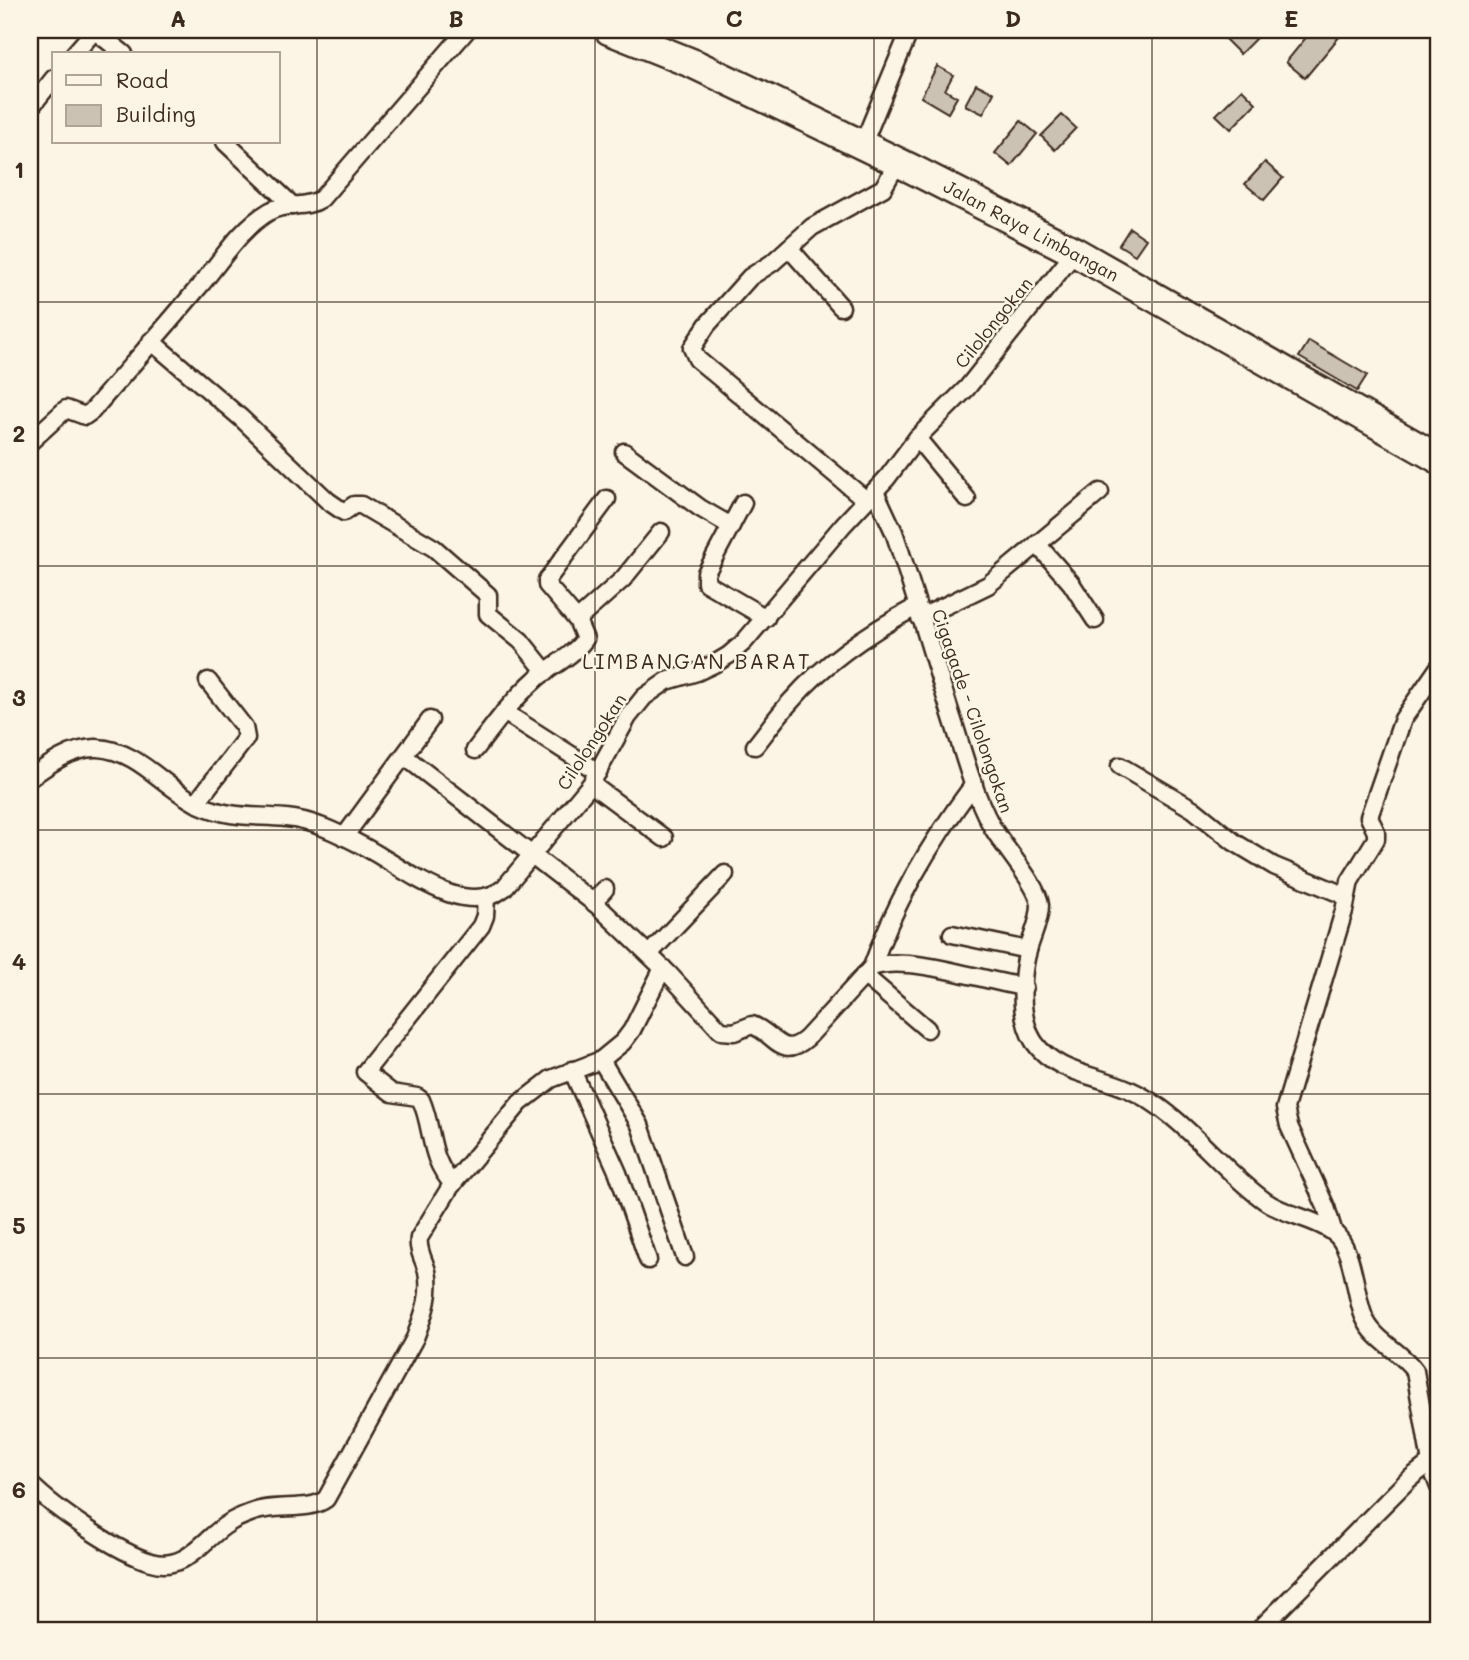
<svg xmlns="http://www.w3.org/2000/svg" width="1469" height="1660" viewBox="0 0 1469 1660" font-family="Mali,sans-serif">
  <rect width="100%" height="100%" fill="#fcf5e5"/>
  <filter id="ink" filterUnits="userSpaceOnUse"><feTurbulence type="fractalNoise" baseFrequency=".0143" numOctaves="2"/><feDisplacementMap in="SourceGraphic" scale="14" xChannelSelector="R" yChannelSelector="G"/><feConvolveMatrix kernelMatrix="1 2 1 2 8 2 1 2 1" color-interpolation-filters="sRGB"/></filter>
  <g filter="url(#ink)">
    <g fill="#ccc2b3" stroke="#3b2a1e" stroke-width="2">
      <path d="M1216 30H1250L1257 37 1240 54Z"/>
      <path d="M1312 30H1345L1305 78 1286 62Z"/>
      <path d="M937 66 953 75 945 90 957 97 948 113 921 97Z"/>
      <path d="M976 84 994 93 983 114 965 105Z"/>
      <path d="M1242 89 1256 103 1231 129 1216 115Z"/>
      <path d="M1062 115 1076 128 1055 150 1041 136Z"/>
      <path d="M1021 121 1037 134 1011 166 995 153Z"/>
      <path d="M1265 162 1283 178 1264 200 1245 184Z"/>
      <path d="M1130 228 1146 239 1135 255 1119 245Z"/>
      <path d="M1309 341 1367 375 1357 391 1299 357Z"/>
    </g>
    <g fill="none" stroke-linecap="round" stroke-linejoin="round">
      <defs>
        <g id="minor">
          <path d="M94 30 124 54"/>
          <path d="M74 54 95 30"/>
          <path d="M30 108 54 78"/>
          <path d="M225 142 293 206"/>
          <path d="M862 146 910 30"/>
          <path d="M789 248 841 307"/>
          <path d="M151 341 241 418 328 501 344 512 354 505H361L434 548 488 595V614L521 641 546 672"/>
          <path d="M917 438 967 499"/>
          <path d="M30 442 66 409 85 416 92 411C127 370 163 330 197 289 220 263 239 229 270 211 286 202 305 209 321 199L467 30"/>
          <path d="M624 452 700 508 731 526"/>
          <path d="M875 491 894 532C916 597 934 662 955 727 965 759 974 793 990 823 1001 845 1038 884 1040 905 1040 920 1033 934 1029 947 1021 974 1018 1017 1034 1042 1055 1073 1097 1075 1128 1089 1183 1113 1217 1167 1265 1201 1286 1216 1312 1217 1333 1232 1354 1247 1354 1293 1364 1317 1374 1341 1400 1350 1415 1371L1432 1469 1439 1487"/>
          <path d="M866 500 697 359 692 348 707 325 750 277 772 263 812 227 883 188 898 162"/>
          <path d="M743 503 706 573V583L766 618"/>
          <path d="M1037 544 1071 583 1095 620"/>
          <path d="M920 618 988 585 1100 492"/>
          <path d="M577 620 623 579 661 532"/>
          <path d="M504 712 598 772"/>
          <path d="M755 746C767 731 779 714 792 700 826 661 871 631 916 607"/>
          <path d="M475 750C494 725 513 699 537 678 553 665 573 656 585 639L577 620 547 585V580L607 499"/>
          <path d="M404 756 598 906 668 973 721 1031 734 1032 752 1025C775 1033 781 1061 807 1038L872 967C908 954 984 981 1024 987"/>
          <path d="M1120 766 1193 809 1234 842 1274 866 1346 896"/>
          <path d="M30 778C48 765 73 747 97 748 138 750 163 787 198 804 231 819 253 815 286 818 312 820 338 833 361 845 399 864 463 921 504 888L591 784 628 717 644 697 667 681 697 672 714 664 729 655 744 642 843 525 887 478 917 438 967 388 1075 252"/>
          <path d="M591 784 664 838"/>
          <path d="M196 803 246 738 244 727 208 681"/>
          <path d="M344 837 430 720"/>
          <path d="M593 902 605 889"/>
          <path d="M952 934 1028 950"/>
          <path d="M649 954 725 874"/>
          <path d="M872 967C895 901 932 840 974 784"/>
          <path d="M864 975 927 1029"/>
          <path d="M601 1060 640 1125 685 1257"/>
          <path d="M572 1070 618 1173 648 1260"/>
          <path d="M453 1184C428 1158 434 1129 421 1100L417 1097 392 1093 365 1072 481 926 485 916 486 898"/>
          <path d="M1334 1233 1326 1207 1289 1126 1285 1108 1344 911 1350 881 1376 839V832L1369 817 1403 719 1439 667"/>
          <path d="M30 1484C55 1509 117 1552 151 1562 161 1565 173 1564 183 1559 200 1550 212 1533 229 1523 236 1518 245 1515 253 1512 276 1503 309 1512 326 1499L415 1338C423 1316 432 1295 427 1271 424 1260 417 1249 419 1238L451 1186 520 1103 551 1079 601 1060 623 1042 632 1030 663 968"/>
          <path d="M1259 1630 1408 1480 1431 1462"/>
        </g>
        <path id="trunk" d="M609 30 694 64 753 92 914 170 1075 252 1439 459"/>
      </defs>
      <use href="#minor" stroke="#3b2a1e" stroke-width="21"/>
      <use href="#trunk" stroke="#3b2a1e" stroke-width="33"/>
      <use href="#minor" stroke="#fcf5e5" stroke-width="16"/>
      <use href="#trunk" stroke="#fcf5e5" stroke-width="28"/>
    </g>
  </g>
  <path fill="none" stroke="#3b2a1e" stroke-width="2" stroke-opacity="0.55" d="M317 30V1630M595 30V1630M874 30V1630M1152 30V1630M30 302H1439M30 566H1439M30 830H1439M30 1094H1439M30 1358H1439"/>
  <g text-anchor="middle" stroke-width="5" stroke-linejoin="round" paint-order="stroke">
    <g font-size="18" fill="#3b2a1e" stroke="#fcf5e5">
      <text transform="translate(1031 231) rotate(28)" y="6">Jalan Raya Limbangan</text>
      <text transform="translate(994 323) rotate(-51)" y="6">Cilolongokan</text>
      <text transform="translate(972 711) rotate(71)" y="6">Cigagade - Cilolongokan</text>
      <text transform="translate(592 742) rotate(-57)" y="6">Cilolongokan</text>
    </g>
    <g font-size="21" letter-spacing="2" fill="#3b2a1e" stroke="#fcf5e5">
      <text x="697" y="669">LIMBANGAN BARAT</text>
    </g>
  </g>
  <rect width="1469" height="1660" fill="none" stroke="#fcf5e5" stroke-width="77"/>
  <rect x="52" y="52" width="228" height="91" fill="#fcf5e5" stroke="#afa495" stroke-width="2"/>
  <rect x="66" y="75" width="35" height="10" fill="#fcf5e5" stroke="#afa495" stroke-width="2"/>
  <text x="116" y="88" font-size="21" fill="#3b2a1e">Road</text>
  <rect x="66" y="105" width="35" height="21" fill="#ccc2b3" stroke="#afa495" stroke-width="2"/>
  <text x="116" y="122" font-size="21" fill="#3b2a1e">Building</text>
  <rect x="38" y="38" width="1392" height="1584" fill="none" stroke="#3b2a1e" stroke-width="2.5"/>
  <g font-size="23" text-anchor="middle" font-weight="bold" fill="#3b2a1e">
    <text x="178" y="27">A</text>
    <text x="456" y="27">B</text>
    <text x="734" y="27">C</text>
    <text x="1013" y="27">D</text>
    <text x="1291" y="27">E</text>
    <text x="19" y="178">1</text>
    <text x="19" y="442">2</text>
    <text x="19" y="706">3</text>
    <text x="19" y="970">4</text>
    <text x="19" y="1234">5</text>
    <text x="19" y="1498">6</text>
  </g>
</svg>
